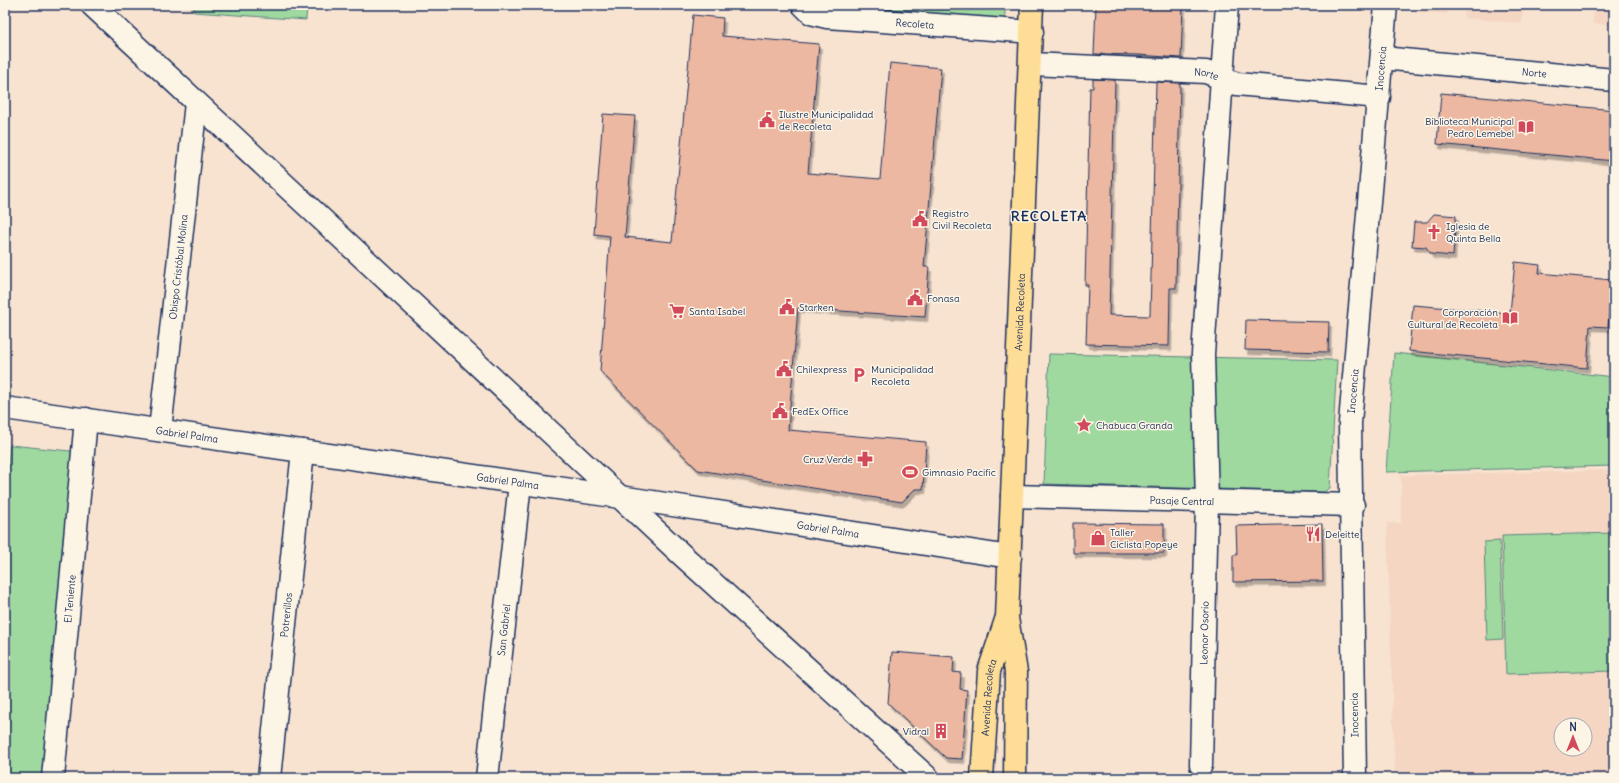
<svg xmlns="http://www.w3.org/2000/svg" width="1619" height="783" viewBox="0 0 1619 783" font-family="Delius,sans-serif">
  <defs>
    <filter id="shadow"><feDropShadow dx="2.5" dy="4.5" stdDeviation="0" flood-color="#0004"/></filter>
  </defs>
  <rect width="100%" height="100%" fill="#f8e3d1"/>
  <filter id="ink" filterUnits="userSpaceOnUse"><feTurbulence type="fractalNoise" baseFrequency=".025" numOctaves="2"/><feDisplacementMap in="SourceGraphic" scale="8" xChannelSelector="R" yChannelSelector="G"/><feConvolveMatrix kernelMatrix="1 2 1 2 8 2 1 2 1" color-interpolation-filters="sRGB"/></filter>
  <g filter="url(#ink)">
    <g fill="#f5d6c3" fill-rule="evenodd">
      <path d="M1416 5H1448L1447 14 1416 12Z"/>
      <path d="M1465 5H1523L1522 23 1464 18Z"/>
      <path d="M1594 5H1614V25L1593 24Z"/>
      <path d="M1614 470V778L1396 777 1394 756 1387 523H1401V475ZM1561 725H1585V749H1561Z"/>
    </g>
    <g fill="#9fd99f" stroke="#5d847e">
      <path d="M194 5H307L306 20 194 12Z"/>
      <path d="M825 5H1005V21L826 6Z"/>
      <path d="M1394 353 1614 377V466L1386 472Z"/>
      <path d="M1049 354 1337 360 1330 488 1324 492 1044 484Z"/>
      <path d="M10 445 80 452 45 778H5V494Z"/>
      <path d="M1614 533V671L1506 674 1502 536Z"/>
      <path d="M1500 541 1503 639 1487 640 1484 542Z"/>
    </g>
    <g fill="#edb8a1" stroke="#1b2f5e" filter="url(#shadow)">
      <path d="M1096 5H1183L1181 58 1138 55 1094 54Z"/>
      <path d="M693 15 723 18 722 36 819 44 808 173 880 179 890 63 941 68 924 267H929L925 317 798 308 788 430 926 442 923 489H915L902 502 698 470 600 371 610 236 594 234 603 114 635 116 625 237 672 242Z"/>
      <path d="M1093 79 1115 80 1109 315 1150 316 1156 82 1180 83 1176 288H1170L1169 346 1086 344 1088 285H1085L1090 88H1093Z"/>
      <path d="M1441 93 1614 110V161L1437 144Z"/>
      <path d="M1434 214 1456 216 1453 256 1431 254 1426 247 1412 246 1414 222H1427Z"/>
      <path d="M1515 262 1540 265 1539 273 1612 280 1608 327 1590 326 1587 368 1409 351 1413 305 1510 313Z"/>
      <path d="M1246 320 1329 322 1328 352 1245 350Z"/>
      <path d="M1073 523 1164 524V553H1073Z"/>
      <path d="M1322 524 1323 581 1233 582V555H1237L1236 526Z"/>
      <path d="M892 652 954 657 953 672 961 673 960 689 967 690 962 759 946 758 888 703Z"/>
    </g>
    <g fill="none" stroke-linecap="round" stroke-linejoin="round">
      <defs>
        <g id="street">
          <path id="s1" d="M803 5 811 13 827 17 1032 32"/>
          <path id="s2" d="M1382 58 1614 80"/>
          <path id="s3" d="M1031 64 1206 72 1237 84 1379 97"/>
          <path id="s4" d="M5 408 620 497 1010 557"/>
          <path id="s5" d="M160 430 196 103"/>
          <path id="s6" d="M1012 496 1353 505"/>
          <path id="s7" d="M1201 765 1207 502 1203 354 1227 5"/>
          <path id="s8" d="M53 778 86 419"/>
          <path id="s9" d="M269 778 303 451"/>
          <path id="s10" d="M487 778 520 483"/>
          <path id="s11" d="M1355 778 1350 423 1386 5"/>
        </g>
        <path id="secondary" d="M92 5 682 555 928 778"/>
        <g id="primary">
          <path id="s12" d="M982 778 989 671 1006 620"/>
          <path id="s13" d="M1015 778 1016 672 1007 618 1032 5"/>
        </g>
      </defs>
      <use href="#street" stroke="#1b2f5e" stroke-width="25"/>
      <use href="#secondary" stroke="#1b2f5e" stroke-width="25"/>
      <use href="#primary" stroke="#1b2f5e" stroke-width="25"/>
      <use href="#street" stroke="#fcf5e5" stroke-width="22"/>
      <use href="#secondary" stroke="#fcf5e5" stroke-width="22"/>
      <use href="#primary" stroke="#fedd96" stroke-width="22"/>
    </g>
  </g>
  <defs>
    <symbol id="civic-bare" viewBox="-9 -9 18 18"><path d="M-.6-6.5H3V-4.5H.6V-3L4-1V1h2V6H-6V1h2V-1L-.6-3ZM-1.2 2.5V6h2.4V2.5Z" fill="#d1495b" stroke="#fcf5e5" stroke-width="2.5" paint-order="stroke"/></symbol>
    <symbol id="library-bare" viewBox="-9 -9 18 18"><path d="M-6-4Q-3-5.5-.7-3.5V5Q-3 3-6 4ZM6-4Q3-5.5 .7-3.5V5Q3 3 6 4Z" fill="#d1495b" stroke="#fcf5e5" stroke-width="2.5" paint-order="stroke"/></symbol>
    <symbol id="church-bare" viewBox="-9 -9 18 18"><path d="M-1.2-6h2.4v3.5h3.3v2.4h-3.3V6h-2.4V-.1h-3.3v-2.4h3.3Z" fill="#d1495b" stroke="#fcf5e5" stroke-width="2.5" paint-order="stroke"/></symbol>
    <symbol id="supermarket-bare" viewBox="-9 -9 18 18"><path d="M-6-5.5h2.5l.6 2H6L4.5 2H-2.5L-4.4-4H-6ZM-1.5 3.2a1.3 1.3 0 1 0 .1 0ZM3 3.2a1.3 1.3 0 1 0 .1 0Z" fill="#d1495b" stroke="#fcf5e5" stroke-width="2.5" paint-order="stroke"/></symbol>
    <symbol id="parking-bare" viewBox="-9 -9 18 18"><path d="M-3.5-5.5H1a3.5 3.5 0 0 1 0 7H-1V5.5H-3.5ZM-1-3.4V-.6H.8a1.4 1.4 0 0 0 0-2.8Z" fill="#d1495b" stroke="#fcf5e5" stroke-width="2.5" paint-order="stroke"/></symbol>
    <symbol id="sight-bare" viewBox="-9 -9 18 18"><path d="M0-6L1.8-2.2L6-1.7L2.9 1.2L3.7 5.4L0 3.3L-3.7 5.4L-2.9 1.2L-6-1.7L-1.8-2.2Z" fill="#d1495b" stroke="#fcf5e5" stroke-width="2.5" paint-order="stroke"/></symbol>
    <symbol id="pharmacy-bare" viewBox="-9 -9 18 18"><path d="M-2-6h4v4h4v4h-4v4h-4v-4h-4v-4h4Z" fill="#d1495b" stroke="#fcf5e5" stroke-width="2.5" paint-order="stroke"/></symbol>
    <symbol id="stadium-bare" viewBox="-9 -9 18 18"><path d="M0-5a6.5 5 0 1 0 0 10a6.5 5 0 1 0 0-10ZM-3.5-1.8h7v3.6h-7Z" fill="#d1495b" stroke="#fcf5e5" stroke-width="2.5" paint-order="stroke"/></symbol>
    <symbol id="restaurant-bare" viewBox="-9 -9 18 18"><path d="M-5-6h1v4h1v-4h1v4h1v-4h1v5L-1.5 .5V6h-2V.5L-5-1ZM5-6V6H3V1.5H1.5Q1.5-4 5-6Z" fill="#d1495b" stroke="#fcf5e5" stroke-width="2.5" paint-order="stroke"/></symbol>
    <symbol id="shop-bare" viewBox="-9 -9 18 18"><path d="M-5-2.5h2.3a2.7 3.5 0 0 1 5.4 0H5L5.5 6h-11ZM-1.5-2.5h3a1.5 2.3 0 0 0-3 0Z" fill="#d1495b" stroke="#fcf5e5" stroke-width="2.5" paint-order="stroke"/></symbol>
    <symbol id="building-bare" viewBox="-9 -9 18 18"><path d="M-4-6H4V6H1V3H-1V6H-4ZM-2.5-4.3h1.7v1.8h-1.7ZM.8-4.3h1.7v1.8H.8ZM-2.5-1h1.7V.8h-1.7ZM.8-1h1.7V.8H.8Z" fill="#d1495b" stroke="#fcf5e5" stroke-width="2.5" paint-order="stroke"/></symbol>
  </defs>
  <g fill-rule="evenodd">
    <use href="#civic-bare" x="756" y="109" width="22" height="22"/>
    <use href="#library-bare" x="1515" y="116" width="22" height="22"/>
    <use href="#civic-bare" x="909" y="208" width="22" height="22"/>
    <use href="#church-bare" x="1423" y="221" width="22" height="22"/>
    <use href="#civic-bare" x="904" y="287" width="22" height="22"/>
    <use href="#civic-bare" x="776" y="296" width="22" height="22"/>
    <use href="#supermarket-bare" x="666" y="300" width="22" height="22"/>
    <use href="#library-bare" x="1499" y="307" width="22" height="22"/>
    <use href="#civic-bare" x="773" y="358" width="22" height="22"/>
    <use href="#parking-bare" x="848" y="364" width="22" height="22"/>
    <use href="#civic-bare" x="769" y="400" width="22" height="22"/>
    <use href="#sight-bare" x="1073" y="414" width="22" height="22"/>
    <use href="#pharmacy-bare" x="854" y="448" width="22" height="22"/>
    <use href="#stadium-bare" x="899" y="461" width="22" height="22"/>
    <use href="#restaurant-bare" x="1302" y="523" width="22" height="22"/>
    <use href="#shop-bare" x="1087" y="527" width="22" height="22"/>
    <use href="#building-bare" x="930" y="720" width="22" height="22"/>
  </g>
  <g text-anchor="middle" stroke-width="3" stroke-linejoin="round" paint-order="stroke">
    <g font-size="10" fill="#1b2f5e" stroke="#fcf5e5">
      <text dy="4" stroke="none"><textPath href="#s1" startOffset="116">Recoleta</textPath></text>
      <text dy="4" stroke="none"><textPath href="#s11" startOffset="711">Inocencia</textPath></text>
      <text dy="4" stroke="none"><textPath href="#s2" startOffset="153">Norte</textPath></text>
      <text dy="4" stroke="none"><textPath href="#s3" startOffset="176">Norte</textPath></text>
      <text dy="4" stroke="none"><textPath href="#s5" startOffset="164">Obispo Cristóbal Molina</textPath></text>
      <text dy="4" stroke="none"><textPath href="#s13" startOffset="467">Avenida Recoleta</textPath></text>
      <text dy="4" stroke="none"><textPath href="#s11" startOffset="387">Inocencia</textPath></text>
      <text dy="4" stroke="none"><textPath href="#s4" startOffset="184">Gabriel Palma</textPath></text>
      <text dy="4" stroke="none"><textPath href="#s4" startOffset="508">Gabriel Palma</textPath></text>
      <text dy="4" stroke="none"><textPath href="#s6" startOffset="170">Pasaje Central</textPath></text>
      <text dy="4" stroke="none"><textPath href="#s4" startOffset="832">Gabriel Palma</textPath></text>
      <text dy="4" stroke="none"><textPath href="#s8" startOffset="180">El Teniente</textPath></text>
      <text dy="4" stroke="none"><textPath href="#s9" startOffset="164">Potrerillos</textPath></text>
      <text dy="4" stroke="none"><textPath href="#s10" startOffset="149">San Gabriel</textPath></text>
      <text dy="4" stroke="none"><textPath href="#s7" startOffset="132">Leonor Osorio</textPath></text>
      <text dy="4" stroke="none"><textPath href="#s12" startOffset="81">Avenida Recoleta</textPath></text>
      <text transform="translate(1354 715) rotate(-91)" y="4">Inocencia</text>
    </g>
    <g font-size="10" fill="#1b2f5e" stroke="#fcf5e5" text-anchor="start">
      <text x="779" y="118">Ilustre Municipalidad<tspan x="779" dy="12">de Recoleta</tspan></text>
      <text x="1514" y="125" text-anchor="end">Biblioteca Municipal<tspan x="1514" dy="12">Pedro Lemebel</tspan></text>
      <text x="932" y="217">Registro<tspan x="932" dy="12">Civil Recoleta</tspan></text>
      <text x="1446" y="230">Iglesia de<tspan x="1446" dy="12">Quinta Bella</tspan></text>
      <text x="927" y="302">Fonasa</text>
      <text x="799" y="311">Starken</text>
      <text x="689" y="315">Santa Isabel</text>
      <text x="1498" y="316" text-anchor="end">Corporación<tspan x="1498" dy="12">Cultural de Recoleta</tspan></text>
      <text x="796" y="373">Chilexpress</text>
      <text x="871" y="373">Municipalidad<tspan x="871" dy="12">Recoleta</tspan></text>
      <text x="792" y="415">FedEx Office</text>
      <text x="1096" y="429">Chabuca Granda</text>
      <text x="853" y="463" text-anchor="end">Cruz Verde</text>
      <text x="922" y="476">Gimnasio Pacific</text>
      <text x="1110" y="536">Taller<tspan x="1110" dy="12">Ciclista Popeye</tspan></text>
      <text x="1325" y="538">Deleitte</text>
      <text x="929" y="735" text-anchor="end">Vidral</text>
    </g>
    <g font-size="14" font-weight="bold" letter-spacing="1" fill="#1b2f5e" stroke="#fcf5e5">
      <text x="1049" y="221">RECOLETA</text>
    </g>
  </g>
  <rect width="1619" height="783" fill="none" stroke="#fcf5e5" stroke-width="20"/>
  <rect x="10" y="10" width="1599" height="763" fill="none" stroke="#1b2f5e" stroke-width="1.5" filter="url(#ink)"/>
  <g transform="translate(1573 737)"><circle r="19" fill="#fcf5e5" stroke="#a2a6af"/>
  <path d="M0-3L7 15L0 10L-7 15Z" fill="#d1495b"/>
  <text y="-6" font-size="11" font-weight="bold" text-anchor="middle" fill="#1b2f5e">N</text>
  </g>
</svg>
